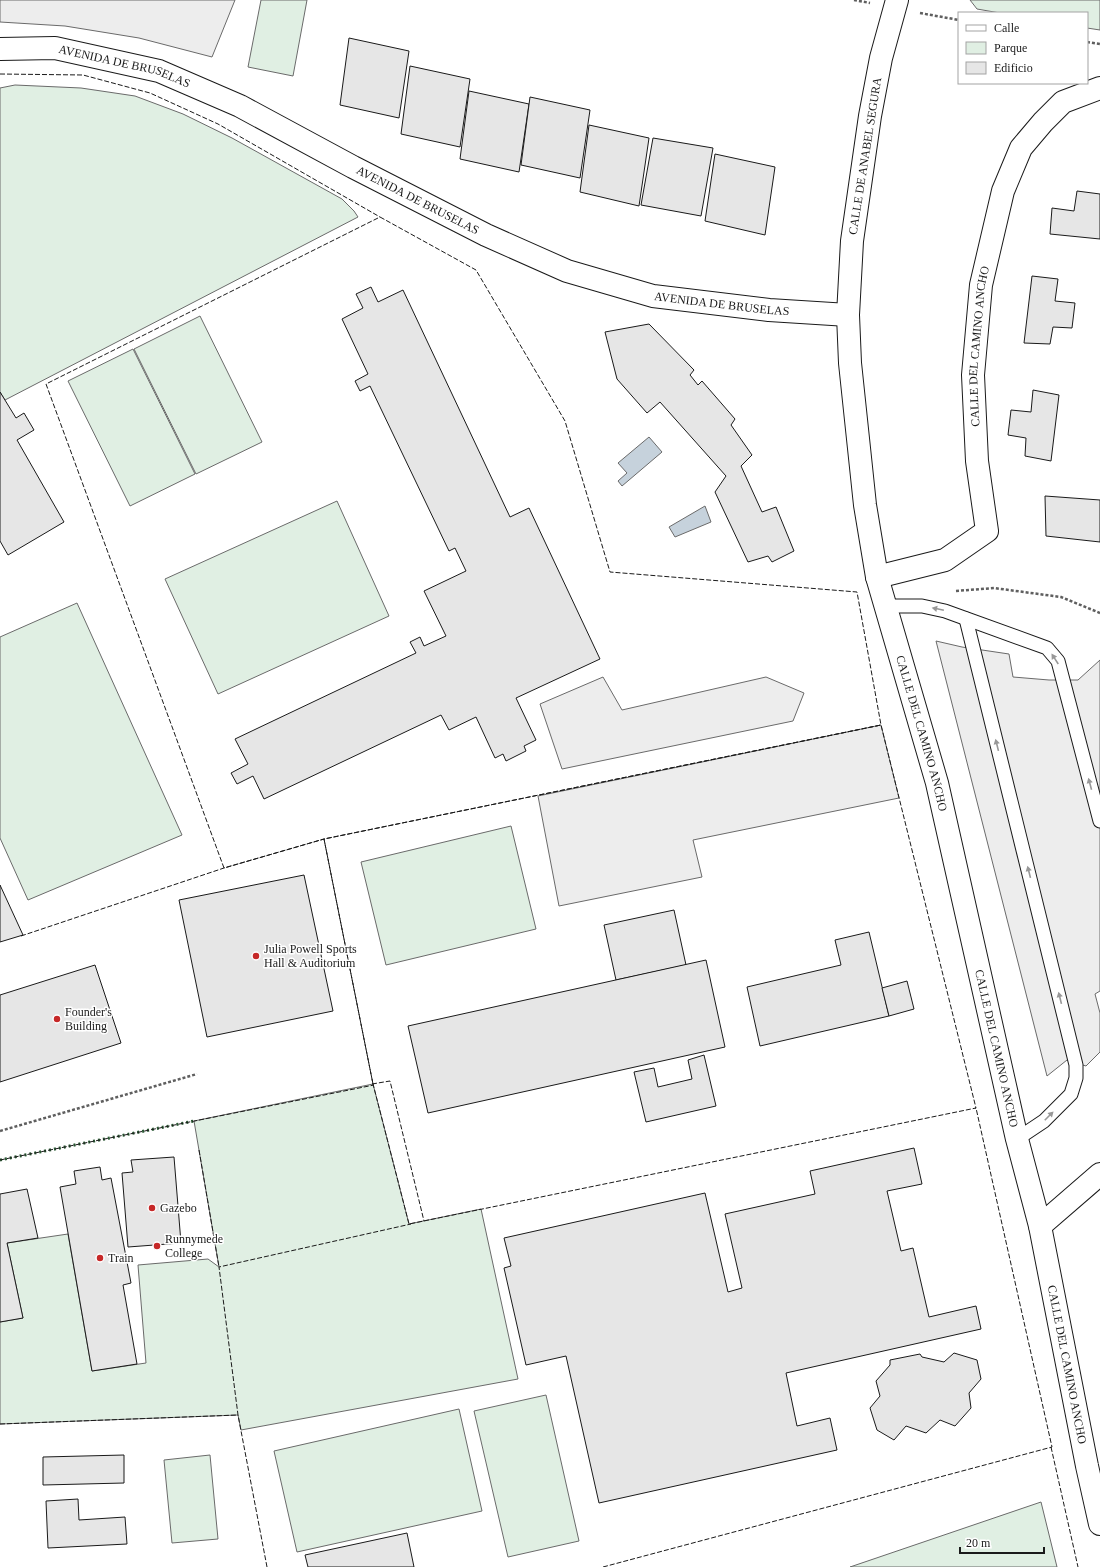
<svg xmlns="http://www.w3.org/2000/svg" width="1100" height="1567" viewBox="0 0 1100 1567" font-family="'Times New Roman',serif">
  <rect width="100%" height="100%" fill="#fff"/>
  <g fill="#e0efe3" stroke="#6a6a6a">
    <path d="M261 0H307L293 76 248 67Z"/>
    <path d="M970 0H1100V30L1087 28V13H1000L977 9Z"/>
    <path d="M15 85 81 88 135 96 183 114 232 138 342 199 354 211 358 217 5 400 0 392V88Z"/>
    <path d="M200 316 262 442 196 474 134 349Z"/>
    <path d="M133 349 195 474 130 506 68 381Z"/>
    <path d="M337 501 389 616 218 694 165 579Z"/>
    <path d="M77 603 182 835 28 900 0 838V637Z"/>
    <path d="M511 826 536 929 386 965 361 862Z"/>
    <path d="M373 1084 409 1224 481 1209 518 1379 241 1430 238 1415 0 1424V1322L23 1318 7 1243 68 1234 92 1371 146 1363 138 1265 208 1259 219 1267 194 1121Z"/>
    <path d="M546 1395 579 1541 508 1557 474 1411Z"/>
    <path d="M459 1409 482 1511 297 1552 274 1451Z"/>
    <path d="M210 1455 218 1539 172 1543 164 1460Z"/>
    <path d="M1041 1502 1057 1567H850Z"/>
  </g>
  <g fill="#ededed" stroke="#6a6a6a">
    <path d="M0 0H235L212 57 139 38 65 26 0 22Z"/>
    <path d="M936 641 962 647 1009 654 1013 677 1049 680H1078L1100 660V991L1095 994 1100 1013V1052L1086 1066 1067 1060 1047 1076Z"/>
    <path d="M603 677 622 710 766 677 804 693 793 721 562 769 540 704Z"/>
    <path d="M881 725 899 798 693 840 702 877 559 906 538 796Z"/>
  </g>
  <g fill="#c6d2dc" stroke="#6a6a6a">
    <path d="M649 437 662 452 622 486 618 481 627 473 618 463Z"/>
    <path d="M705 506 711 522 675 537 669 527Z"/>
  </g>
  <g fill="#e6e6e6" stroke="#1a1a1a">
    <path d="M349 38 409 51 399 118 340 105Z"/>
    <path d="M410 66 470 79 460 147 401 134Z"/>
    <path d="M469 91 529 104 519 172 460 159Z"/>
    <path d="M530 97 590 110 580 178 521 165Z"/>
    <path d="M589 125 649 138 639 206 580 192Z"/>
    <path d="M653 138 713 148 701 216 641 205Z"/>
    <path d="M715 154 775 167 765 235 705 221Z"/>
    <path d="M1077 191 1100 194V239L1050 234 1052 208 1074 211Z"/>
    <path d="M1032 276 1058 279 1055 301 1075 303 1072 328 1053 327 1050 344 1024 343Z"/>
    <path d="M371 287 378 302 403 290 510 517 529 508 600 659 516 698 536 740 524 746 526 751 506 761 503 754 495 758 476 717 449 730 441 715 264 799 253 776 237 784 231 773 248 764 235 739 416 653 410 642 420 637 424 646 446 636 424 591 466 571 455 548 449 551 370 386 360 391 355 381 368 374 342 319 363 308 356 294Z"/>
    <path d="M649 324 694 370 690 375 698 385 702 381 735 419 731 425 752 455 741 466 762 512 776 507 794 551 772 562 768 556 748 562 715 492 726 476 660 402 647 413 617 379 605 332Z"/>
    <path d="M1033 390 1059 395 1051 461 1025 456 1026 438 1008 435 1011 410 1031 412Z"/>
    <path d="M0 392 16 418 24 413 34 430 17 440 64 522 8 555 0 541Z"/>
    <path d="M1045 496 1100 500V542L1046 536Z"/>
    <path d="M304 875 333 1011 207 1037 179 900Z"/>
    <path d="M0 885 23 935 0 942Z"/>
    <path d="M674 910 686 965 616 980 604 925Z"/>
    <path d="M869 932 889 1016 760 1046 747 987 841 965 835 940Z"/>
    <path d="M706 960 725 1047 428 1113 408 1026Z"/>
    <path d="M95 965 121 1043 0 1082V995Z"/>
    <path d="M907 981 914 1009 889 1016 882 988Z"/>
    <path d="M704 1055 716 1106 646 1122 634 1072 654 1068 658 1087 692 1079 688 1060Z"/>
    <path d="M914 1148 922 1184 887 1191 901 1251 913 1248 929 1317 976 1306 981 1329 786 1373 797 1426 830 1418 837 1450 599 1503 566 1356 526 1365 504 1268 511 1266 504 1238 705 1193 728 1292 742 1288 725 1214 815 1194 810 1171Z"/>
    <path d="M174 1157 181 1243 128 1247 122 1173 133 1172 131 1160Z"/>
    <path d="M100 1167 102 1180 111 1178 131 1283 123 1285 137 1364 92 1371 60 1187 76 1184 74 1171Z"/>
    <path d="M27 1189 38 1238 7 1243 23 1318 0 1322V1194Z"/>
    <path d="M954 1353 977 1360 981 1379 969 1393 971 1408 955 1426 940 1420 926 1433 906 1426 894 1440 877 1430 870 1408 880 1396 876 1381 890 1365V1360L920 1354 922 1357 944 1362Z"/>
    <path d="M124 1455V1483L43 1485V1457Z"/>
    <path d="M78 1499 79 1520 125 1517 127 1544 48 1548 46 1501Z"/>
    <path d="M407 1533 414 1567H308L305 1555Z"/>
  </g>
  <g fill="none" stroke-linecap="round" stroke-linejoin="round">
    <defs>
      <g id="service">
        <path d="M885 606H922L945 611 1047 648 1058 661 1100 821"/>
        <path d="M966 619 1076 1065V1078L1071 1094 1044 1121 1017 1139"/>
      </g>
      <g id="minor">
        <path id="s1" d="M897 0 881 58 870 116 852 241 848 315 850 363 865 505 877 577 937 783 1017 1139 1040 1226 1087 1466 1100 1524"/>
        <path id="s2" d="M0 49 55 48 159 71 240 106 353 167 486 235 567 271 653 296 769 310 848 315"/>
        <path id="s3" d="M877 577 945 560 987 531 977 461 973 375 981 285 1003 191 1021 148 1043 122 1063 102 1100 88"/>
        <path d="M1040 1226 1100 1174"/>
      </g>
    </defs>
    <use href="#service" stroke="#1a1a1a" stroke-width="15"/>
    <use href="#minor" stroke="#1a1a1a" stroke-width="24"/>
    <g stroke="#5f5f5f" stroke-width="2.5" stroke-dasharray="3 2" stroke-linecap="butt">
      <path d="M854 0 870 3"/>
      <path d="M920 13 959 20"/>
      <path d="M1087 42 1100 44"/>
      <path d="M956 591 994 588 1061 597 1100 613"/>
      <path d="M0 1131 197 1074"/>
    </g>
    <use href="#service" stroke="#fff" stroke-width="13"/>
    <use href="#minor" stroke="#fff" stroke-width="22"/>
    <path stroke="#2b5a34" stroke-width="3" stroke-dasharray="2 3" stroke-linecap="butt" d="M0 1160 194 1121"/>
    <g stroke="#1a1a1a" stroke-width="1" stroke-dasharray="5 2" stroke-linecap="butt">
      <path d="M0 74 83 75 150 93 218 124 380 217"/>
      <path d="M380 217 476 270 565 421 610 572 857 592 881 725 324 839 224 868 46 384Z"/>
      <path d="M21 936 224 868 324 839 373 1084 409 1224 976 1108 881 725 324 839 373 1084"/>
      <path d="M372 1084 390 1081 424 1221"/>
      <path d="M199 1150 219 1267"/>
      <path d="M0 1160 374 1085"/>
      <path d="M0 1424 238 1415"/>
      <path d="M1051 1447 1078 1567"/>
      <path d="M267 1567 238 1415 219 1267 411 1224"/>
      <path d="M603 1567 1052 1447 976 1108H975"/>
    </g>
  </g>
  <defs><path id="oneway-solid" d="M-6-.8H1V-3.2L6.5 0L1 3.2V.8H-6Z"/></defs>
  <g fill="#989898">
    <use href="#oneway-solid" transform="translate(938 609) rotate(-168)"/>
    <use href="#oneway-solid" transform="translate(1055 659) rotate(-123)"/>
    <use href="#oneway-solid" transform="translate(997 745) rotate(-104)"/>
    <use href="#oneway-solid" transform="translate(1090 784) rotate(-105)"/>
    <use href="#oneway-solid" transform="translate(1029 872) rotate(-104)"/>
    <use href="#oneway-solid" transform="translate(1060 998) rotate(-104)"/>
    <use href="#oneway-solid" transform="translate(1049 1116) rotate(-45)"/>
  </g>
  <g fill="#c62828" stroke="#fff" stroke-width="1.5">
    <circle cx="256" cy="956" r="4"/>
    <circle cx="57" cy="1019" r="4"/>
    <circle cx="152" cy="1208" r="4"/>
    <circle cx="157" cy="1246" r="4"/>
    <circle cx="100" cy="1258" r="4"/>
  </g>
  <g text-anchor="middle" stroke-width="3" stroke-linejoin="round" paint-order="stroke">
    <g font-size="12" fill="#1a1a1a" stroke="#fff">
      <text dy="4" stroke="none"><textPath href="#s2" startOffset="127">AVENIDA DE BRUSELAS</textPath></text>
      <text transform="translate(865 156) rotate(-81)" y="4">CALLE DE ANABEL SEGURA</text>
      <text dy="4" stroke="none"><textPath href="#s2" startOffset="451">AVENIDA DE BRUSELAS</textPath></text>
      <text dy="4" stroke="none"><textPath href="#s2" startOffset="775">AVENIDA DE BRUSELAS</textPath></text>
      <text dy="4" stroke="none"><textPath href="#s3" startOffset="307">CALLE DEL CAMINO ANCHO</textPath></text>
      <text dy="4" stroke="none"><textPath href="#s1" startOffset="746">CALLE DEL CAMINO ANCHO</textPath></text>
      <text dy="4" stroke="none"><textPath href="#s1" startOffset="1070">CALLE DEL CAMINO ANCHO</textPath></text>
      <text dy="4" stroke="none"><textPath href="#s1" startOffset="1394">CALLE DEL CAMINO ANCHO</textPath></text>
    </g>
    <g font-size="12" fill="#1a1a1a" stroke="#fff" text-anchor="start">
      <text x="264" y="953">Julia Powell Sports<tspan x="264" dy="14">Hall &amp; Auditorium</tspan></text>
      <text x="65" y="1016">Founder's<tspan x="65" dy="14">Building</tspan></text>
      <text x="160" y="1212">Gazebo</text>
      <text x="165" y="1243">Runnymede<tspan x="165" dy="14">College</tspan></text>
      <text x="108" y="1262">Train</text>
    </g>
  </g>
  <rect x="958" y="12" width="130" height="72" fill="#ffffff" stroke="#a3a3a3"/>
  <rect x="966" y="25" width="20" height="6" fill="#ffffff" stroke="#a3a3a3"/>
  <text x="994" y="32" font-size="12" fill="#1a1a1a">Calle</text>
  <rect x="966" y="42" width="20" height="12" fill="#e0efe3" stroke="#a3a3a3"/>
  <text x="994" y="52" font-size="12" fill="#1a1a1a">Parque</text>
  <rect x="966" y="62" width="20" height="12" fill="#e6e6e6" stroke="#a3a3a3"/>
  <text x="994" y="72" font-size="12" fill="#1a1a1a">Edificio</text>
  <path d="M960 1547v6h84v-6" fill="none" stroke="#1a1a1a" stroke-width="2"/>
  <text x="966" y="1547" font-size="12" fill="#1a1a1a" stroke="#ffffff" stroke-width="3" paint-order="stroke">20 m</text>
</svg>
